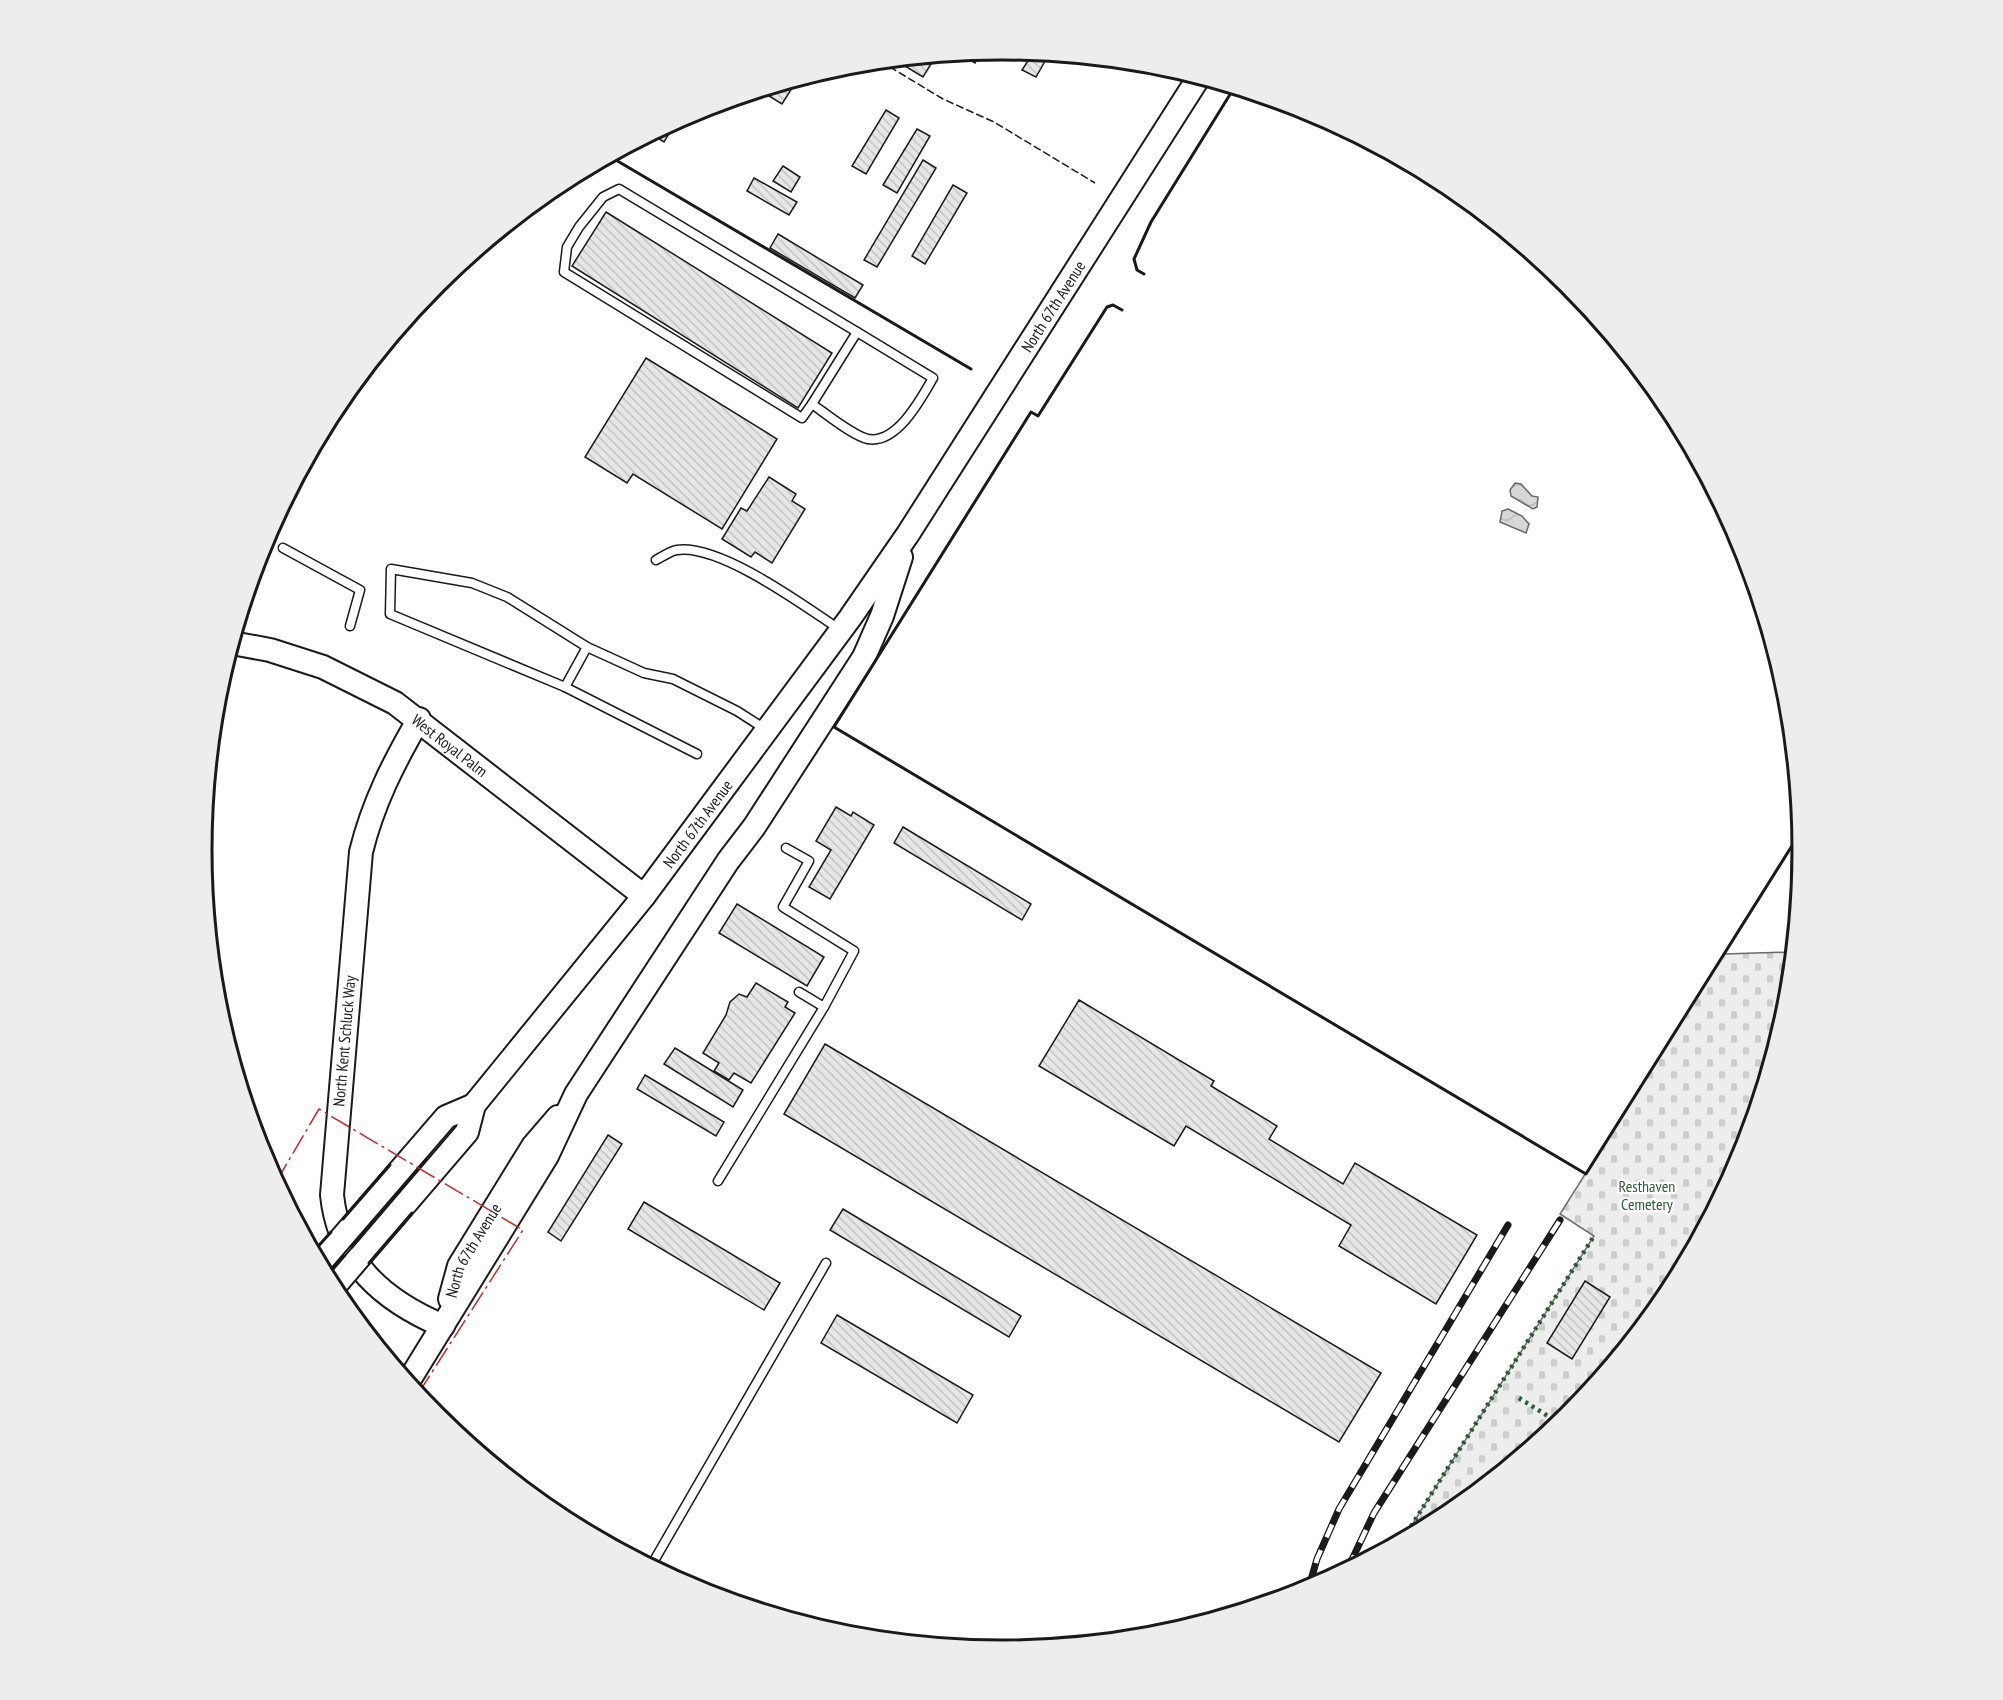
<svg xmlns="http://www.w3.org/2000/svg" width="2003" height="1700" viewBox="0 0 2003 1700" font-family="'PT Sans Narrow',sans-serif">
  <defs>
    <pattern id="cemetery-stones" width="16" height="16" patternUnits="userSpaceOnUse" patternTransform="scale(1.5)"><rect width="16" height="16" fill="#ededed"/><path d="M2 7V4a2 2 0 0 1 4 0v3zM10 15v-3a2 2 0 0 1 4 0v3z" fill="#cbcbcb"/></pattern>
    <pattern id="water-waves" width="16" height="10" patternUnits="userSpaceOnUse" patternTransform="scale(1.5)"><rect width="16" height="10" fill="#d7d7d7"/><path d="M0 5q4-4 8 0t8 0" fill="none" stroke="#b8b8b8"/></pattern>
    <pattern id="building-back-hatch" width="6" height="6" patternUnits="userSpaceOnUse" patternTransform="scale(1.5)"><rect width="6" height="6" fill="#e6e6e6"/><path d="M-1 5l2 2M0 0l6 6M5-1l2 2" fill="none" stroke="#c5c5c5"/></pattern>
  </defs>
  <rect width="100%" height="100%" fill="#fff"/>
  <path fill="url(#cemetery-stones)" stroke="#6a6a6a" stroke-width="1.5" d="M1792 952 1787 1007 1741 1157 1667 1295 1567 1416 1446 1516 1403 1539 1594 1236 1560 1214 1724 954Z"/>
  <g fill="url(#water-waves)" stroke="#6a6a6a" stroke-width="1.5">
    <path d="M1515 483 1521 484 1532 496 1538 497 1537 507 1533 509 1511 496 1510 490Z"/>
    <path d="M1508 509 1522 516 1529 524 1526 533 1500 522 1502 511Z"/>
  </g>
  <g fill="url(#building-back-hatch)" stroke="#1a1a1a" stroke-width="1.5">
    <path d="M982 51 975 63 962 55 963 53Z"/>
    <path d="M1033 53 1049 54 1036 77 1022 70Z"/>
    <path d="M920 58 931 64 923 77 895 60Z"/>
    <path d="M797 80 782 104 769 96 775 86Z"/>
    <path d="M886 110 899 118 866 174 852 166Z"/>
    <path d="M677 120 664 142 651 134Z"/>
    <path d="M917 129 930 136 897 193 883 185Z"/>
    <path d="M923 160 936 168 877 267 864 260Z"/>
    <path d="M783 166 800 177 791 192 773 181Z"/>
    <path d="M754 178 797 202 789 215 747 191Z"/>
    <path d="M953 185 967 193 925 264 912 256Z"/>
    <path d="M606 212 832 353 798 408 572 266Z"/>
    <path d="M778 234 863 285 855 298 770 248Z"/>
    <path d="M646 358 777 439 722 529 633 474 627 483 585 457Z"/>
    <path d="M769 477 796 494 792 501 805 509 772 563 755 552 751 557 722 539 741 508 747 511Z"/>
    <path d="M836 807 851 816 853 812 874 825 830 899 809 887 831 850 816 841Z"/>
    <path d="M903 827 1031 904 1022 920 894 843Z"/>
    <path d="M737 904 824 957 807 986 719 933Z"/>
    <path d="M756 983 788 1002 785 1007 795 1013 751 1083 734 1073 729 1080 714 1071 719 1063 703 1053 726 1015 730 1002 739 994 747 997Z"/>
    <path d="M1079 1000 1214 1081 1211 1086 1277 1126 1269 1139 1343 1184 1355 1163 1477 1235 1436 1304 1339 1246 1351 1225 1186 1126 1174 1146 1039 1066Z"/>
    <path d="M825 1044 1381 1373 1339 1442 784 1114Z"/>
    <path d="M675 1048 743 1090 733 1107 664 1064Z"/>
    <path d="M645 1075 724 1122 716 1136 637 1089Z"/>
    <path d="M608 1135 622 1144 561 1241 548 1232Z"/>
    <path d="M644 1202 780 1283 764 1310 628 1229Z"/>
    <path d="M843 1209 1021 1316 1009 1337 830 1230Z"/>
    <path d="M1585 1281 1610 1297 1572 1359 1547 1343Z"/>
    <path d="M837 1315 973 1395 957 1423 821 1343Z"/>
  </g>
  <g fill="none" stroke-linecap="round" stroke-linejoin="round">
    <defs>
      <g id="service">
        <path d="M857 332 933 378C921 399 897 444 868 439 853 436 825 413 812 404Z"/>
        <path d="M356 380 375 357"/>
        <path d="M812 404 802 418 564 272 567 247 579 227 603 197 619 189 857 332"/>
        <path d="M283 548 360 590 350 626"/>
        <path d="M656 560C662 557 670 551 677 550 720 544 803 605 839 629"/>
        <path d="M587 647 565 687 390 614 391 569 472 583 507 597 587 647 644 673 673 679 737 711 765 729"/>
        <path d="M565 687 697 754"/>
        <path d="M786 848 809 861 783 907 854 951 824 1007"/>
        <path d="M718 1181 824 1007 799 992"/>
        <path d="M651 1566 826 1263"/>
      </g>
      <g id="secondary">
        <path id="s1" d="M232 643 270 650 323 667 395 703 644 896"/>
        <path d="M419 719C394 762 373 803 361 852L332 1195C339 1262 382 1300 443 1326"/>
        <path d="M389 1183 446 1117 474 1105"/>
        <path id="s2" d="M395 1216 467 1132 474 1105 644 896 850 618 908 534 1199 77"/>
        <path id="s3" d="M450 1299 459 1266 533 1146 558 1117"/>
        <path d="M408 1382 547 1156 576 1094 728 861 754 827 864 657 882 616 901 557"/>
      </g>
    </defs>
    <use href="#service" stroke="#1a1a1a" stroke-width="11"/>
    <use href="#secondary" stroke="#1a1a1a" stroke-width="26"/>
    <use href="#service" stroke="#fff" stroke-width="8"/>
    <use href="#secondary" stroke="#fff" stroke-width="22"/>
    <defs>
      <g id="rail">
        <path d="M1395 1543 1398 1537"/>
        <path d="M1348 1568 1374 1513 1560 1220"/>
        <path d="M1308 1590 1317 1559 1339 1509 1508 1225"/>
      </g>
    </defs>
    <use href="#rail" stroke="#1a1a1a" stroke-width="7"/>
    <use href="#rail" stroke="#fff" stroke-width="4.5" stroke-dasharray="14" stroke-linecap="butt"/>
    <defs>
      <g id="secondary-bridge">
        <path d="M319 1264 389 1183"/>
        <path d="M333 1288 395 1216"/>
      </g>
    </defs>
    <use href="#secondary-bridge" stroke="#1a1a1a" stroke-width="26" stroke-linecap="butt"/>
    <use href="#secondary-bridge" stroke="#fff" stroke-width="22"/>
    <g stroke="#2b5a34" stroke-width="4.5" stroke-dasharray="3 4.5" stroke-linecap="butt">
      <path d="M1519 1398 1559 1423"/>
      <path d="M1403 1539 1594 1236"/>
    </g>
    <path stroke="#1a1a1a" stroke-width="1.5" stroke-dasharray="8 3" stroke-linecap="butt" d="M880 61 943 99 994 122 1095 183"/>
    <g stroke="#1a1a1a" stroke-width="3">
      <path d="M609 156 971 369"/>
      <path d="M1144 274 1137 270 1134 259 1151 222 1234 88"/>
      <path d="M1122 310 1113 305 1107 307 1038 416 1031 412 834 727 1586 1174 1800 833"/>
      <path d="M343 1219 390 1165"/>
      <path d="M352 1247 426 1160"/>
      <path d="M313 1252 331 1232"/>
      <path d="M369 1263 412 1213"/>
      <path d="M326 1277 344 1256"/>
    </g>
    <path stroke="#c62828" stroke-width="1.5" stroke-dasharray="21 4.5 3 4.5" stroke-linecap="butt" d="M276 1182 319 1109 523 1230 418 1394"/>
  </g>
  <g text-anchor="middle" stroke-width="4.5" stroke-linejoin="round" paint-order="stroke">
    <g font-size="16" fill="#1a1a1a" stroke="#fff">
      <text dy="6" stroke="none"><textPath href="#s2" startOffset="1126">North 67th Avenue</textPath></text>
      <text dy="6" stroke="none"><textPath href="#s1" startOffset="244">West Royal Palm</textPath></text>
      <text dy="6" stroke="none"><textPath href="#s2" startOffset="498">North 67th Avenue</textPath></text>
      <text transform="translate(344 1041) rotate(-85)" y="6">North Kent Schluck Way</text>
      <text dy="6" stroke="none"><textPath href="#s3" startOffset="54">North 67th Avenue</textPath></text>
    </g>
    <g font-size="16" fill="#2b5a34" stroke="#fff">
      <text x="1647" y="1192">Resthaven<tspan x="1647" dy="18">Cemetery</tspan></text>
    </g>
  </g>
  <path d="M0 0H2003V1700H0ZM212 850a790 790 0 1 1 1580 0a790 790 0 1 1-1580 0Z" fill="#ededed" fill-rule="evenodd"/>
  <path fill="none" stroke="#1a1a1a" stroke-width="3" d="M212 850a790 790 0 1 1 1580 0a790 790 0 1 1-1580 0Z"/>
</svg>
